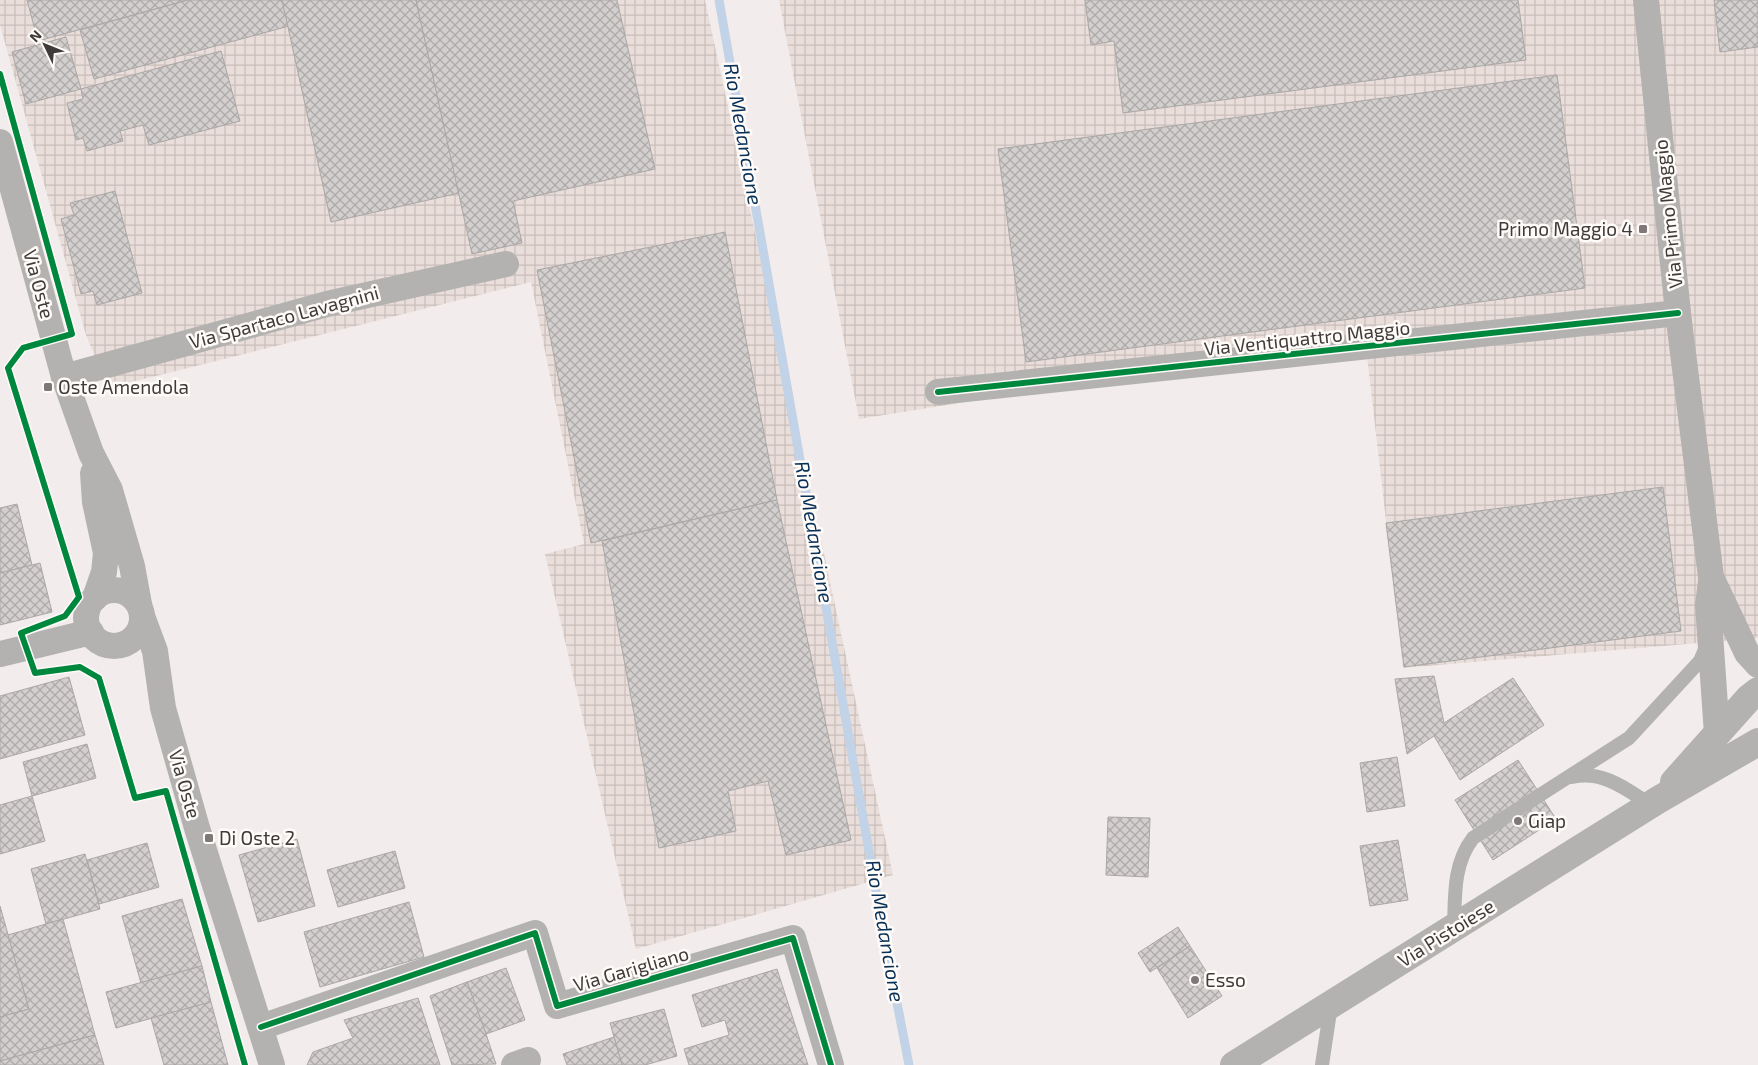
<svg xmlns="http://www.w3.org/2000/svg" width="1758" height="1065" viewBox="0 0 1758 1065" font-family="'Exo 2',sans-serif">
  <defs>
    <pattern id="industrial-grid" width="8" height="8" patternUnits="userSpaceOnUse" patternTransform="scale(1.25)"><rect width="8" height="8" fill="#e9ded9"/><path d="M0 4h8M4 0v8" fill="none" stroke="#c9bfbb"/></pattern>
    <pattern id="building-cross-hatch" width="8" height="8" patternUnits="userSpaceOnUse" patternTransform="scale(1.25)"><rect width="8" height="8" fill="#d3cfce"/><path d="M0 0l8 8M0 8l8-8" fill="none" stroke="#ada9a8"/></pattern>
  </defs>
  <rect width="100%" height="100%" fill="#f2edec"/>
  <g fill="url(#industrial-grid)">
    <path d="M0 0H705L893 875 636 949 545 554 584 544 531 282 108 388 86 335 0 25Z"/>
    <path d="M779 0H1758V638L1403 668 1365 339 859 419Z"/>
  </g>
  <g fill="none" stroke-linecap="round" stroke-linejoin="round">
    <path stroke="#c2d3e8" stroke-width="9" d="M719 0 882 925 909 1065"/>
  </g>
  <g fill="url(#building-cross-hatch)" stroke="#aaa7a6">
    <path d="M27 0H188L38 41Z"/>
    <path d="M188 0H282L289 26 94 79 80 30Z"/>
    <path d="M282 0H416L459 193 331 222Z"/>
    <path d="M416 0H617L655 169 513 201 522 243 472 254Z"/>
    <path d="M1085 0H1518L1526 60 1123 113 1114 41 1091 45Z"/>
    <path d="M1714 0H1758V47L1720 52Z"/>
    <path d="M66 37 81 89 26 104 12 52Z"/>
    <path d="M221 51 240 121 149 145 143 125 120 131 123 141 87 151 83 138 76 140 67 103 83 99 81 89Z"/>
    <path d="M1557 75 1585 288 1026 362 998 149Z"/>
    <path d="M115 191 142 293 97 305 93 291 81 294 61 219 74 215 70 203Z"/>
    <path d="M725 232 777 500 591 543 537 270Z"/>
    <path d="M1663 487 1681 631 1404 667 1386 523Z"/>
    <path d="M777 500 851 840 786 855 768 781 728 791 736 831 659 848 602 541Z"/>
    <path d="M17 504 32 565 0 573V508Z"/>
    <path d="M40 563 52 612 0 625V573Z"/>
    <path d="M1434 676 1444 723 1513 678 1544 725 1460 780 1434 736 1407 754 1395 679Z"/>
    <path d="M69 677 85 735 0 759V696Z"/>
    <path d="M87 744 96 778 32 796 23 762Z"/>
    <path d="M1397 757 1405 806 1367 812 1360 763Z"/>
    <path d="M1518 760 1556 819 1493 860 1455 800Z"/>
    <path d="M32 796 45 841 0 854V805Z"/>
    <path d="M1108 817 1150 818 1148 877 1106 875Z"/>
    <path d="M297 839 315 906 258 922 239 855Z"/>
    <path d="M1398 840 1408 900 1370 906 1360 846Z"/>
    <path d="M147 843 159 887 99 904 87 860Z"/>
    <path d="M395 851 405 888 338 907 327 870Z"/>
    <path d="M85 854 100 909 46 924 31 869Z"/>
    <path d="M182 899 202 966 141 983 122 916Z"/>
    <path d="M409 902 424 957 320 987 304 932Z"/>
    <path d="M0 906 29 1009 0 1017Z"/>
    <path d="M63 919 95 1035 0 1061V1017L29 1009 8 935Z"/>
    <path d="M1178 927 1190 946 1150 972 1138 953Z"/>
    <path d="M1190 946 1222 996 1188 1018 1157 968Z"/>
    <path d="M202 966 211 1002 116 1028 106 992Z"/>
    <path d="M506 968 525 1020 486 1034 467 982Z"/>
    <path d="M777 969 808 1065H689L684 1049 729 1035 725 1020 702 1027 692 995Z"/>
    <path d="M467 982 486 1034 496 1064 452 1065 430 996Z"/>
    <path d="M418 998 440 1065H307L313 1052 353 1038 344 1020Z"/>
    <path d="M211 1002 228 1065H164L151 1018Z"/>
    <path d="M664 1009 677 1056 645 1065H622L610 1023Z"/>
    <path d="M95 1035 104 1065H0V1061Z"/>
    <path d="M614 1037 622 1065H567L563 1054Z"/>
  </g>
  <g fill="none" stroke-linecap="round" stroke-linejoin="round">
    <g stroke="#b4b2b0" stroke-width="14">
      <path d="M1572 777C1603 770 1626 789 1651 805"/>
      <path d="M1454 928C1455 896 1453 864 1473 838L1629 738 1700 661 1706 647"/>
      <path d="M1322 1065 1331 1005"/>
    </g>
    <g stroke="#b4b2b0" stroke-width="26">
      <path d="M1646 0 1678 313 1711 577 1747 653 1758 665"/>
      <path d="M0 142 64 377 91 453 110 490 132 566 139 604"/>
      <path d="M64 377 327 304 506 264"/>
      <path d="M938 392 1678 313"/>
      <path d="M93 473 95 502 106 553 104 572 95 598"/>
      <path d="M1711 581 1708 605 1717 734"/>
      <circle cx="114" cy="618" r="28"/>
      <path d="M142 616 155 651 163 708 197 828 272 1065"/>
      <path d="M0 654 91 632"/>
      <path d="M261 1027 535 933 557 1006 793 938 831 1065"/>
      <path d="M514 1065 528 1060"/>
    </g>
    <g stroke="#b3b2b0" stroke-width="28">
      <path d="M1674 782 1749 698 1758 691"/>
      <path d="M1234 1065 1658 800 1758 742"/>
    </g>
    <defs>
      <g id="cycleway">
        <path d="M0 74 72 334 23 348 8 368 79 597 65 616 21 633 35 673 80 667 99 678 135 798 166 791 245 1065"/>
        <path d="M938 392 1678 313"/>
        <path d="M261 1027 535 933 557 1006 793 938 831 1065"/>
      </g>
    </defs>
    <use href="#cycleway" stroke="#fefbf9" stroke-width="9"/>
    <use href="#cycleway" stroke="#00873e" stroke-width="6"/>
  </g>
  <g fill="#7e7978" stroke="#fefbf9" stroke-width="2">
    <rect x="1638" y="224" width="10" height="10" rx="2.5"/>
    <rect x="43" y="382" width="10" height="10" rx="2.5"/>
    <circle cx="1518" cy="821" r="5"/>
    <rect x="204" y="833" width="10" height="10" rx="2.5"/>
    <circle cx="1195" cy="980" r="5"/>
  </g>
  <g text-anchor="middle" stroke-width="5" stroke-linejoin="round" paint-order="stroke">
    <g font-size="19" fill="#3f3b3a" stroke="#fefbf9">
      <text transform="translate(1668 214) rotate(-96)" y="7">Via Primo Maggio</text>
      <text transform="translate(39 284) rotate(75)" y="7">Via Oste</text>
      <text transform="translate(284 317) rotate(-15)" y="7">Via Spartaco Lavagnini</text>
      <text transform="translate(1307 338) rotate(-6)" y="7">Via Ventiquattro Maggio</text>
      <text transform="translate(185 784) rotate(74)" y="7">Via Oste</text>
      <text transform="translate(1446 933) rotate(-32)" y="7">Via Pistoiese</text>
      <text transform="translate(631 969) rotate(-16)" y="7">Via Garigliano</text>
    </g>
    <g font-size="19" fill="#3f3b3a" stroke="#fefbf9" text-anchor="start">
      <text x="1633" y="236" text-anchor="end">Primo Maggio 4</text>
      <text x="58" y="394">Oste Amendola</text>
      <text x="1528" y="828">Giap</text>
      <text x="219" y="845">Di Oste 2</text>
      <text x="1205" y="987">Esso</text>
    </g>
    <g font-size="20" font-style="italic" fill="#082f55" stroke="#fefbf9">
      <text transform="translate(743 134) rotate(80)" y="7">Rio Medancione</text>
      <text transform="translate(814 532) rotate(80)" y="7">Rio Medancione</text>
      <text transform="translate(885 931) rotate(80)" y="7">Rio Medancione</text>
    </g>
  </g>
  <g transform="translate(45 45) rotate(313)" stroke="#fefbf9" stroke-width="4" paint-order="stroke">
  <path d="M0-4L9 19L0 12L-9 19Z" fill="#3f3b3a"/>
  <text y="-8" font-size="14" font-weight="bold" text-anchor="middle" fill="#3f3b3a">N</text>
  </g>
</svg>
